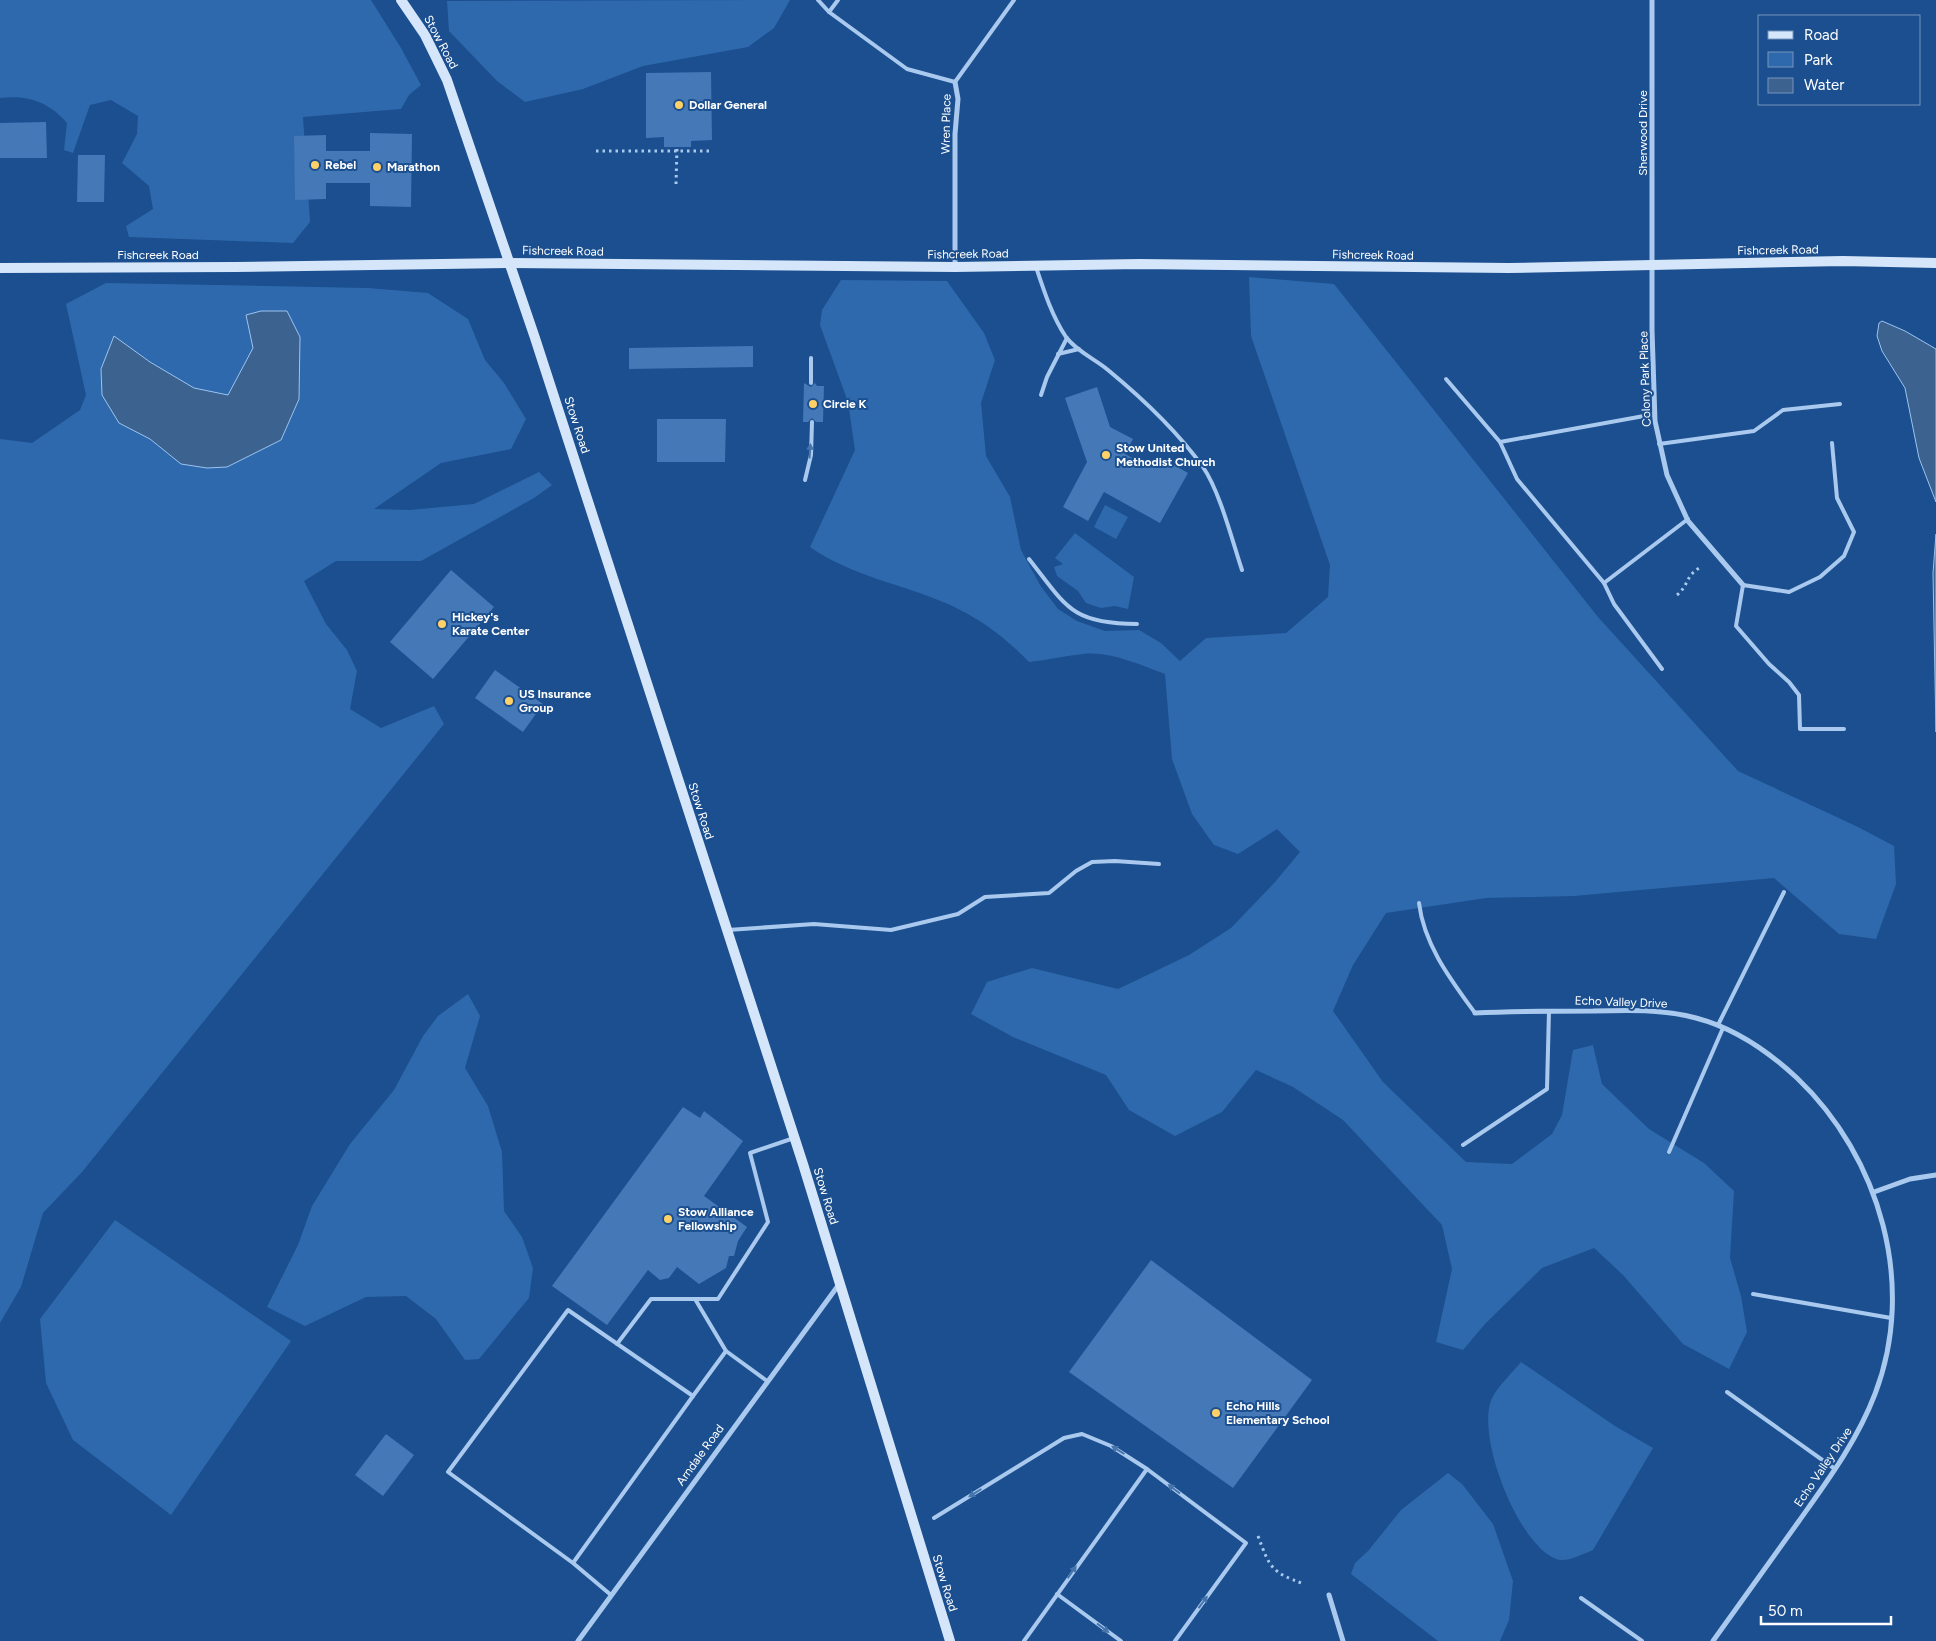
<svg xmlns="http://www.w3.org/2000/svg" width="1936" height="1641" viewBox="0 0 1936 1641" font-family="Figtree,sans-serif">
  <rect width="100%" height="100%" fill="#1b4f8f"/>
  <g fill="#2e69ad">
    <path d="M0 0H371L401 48 421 85 409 95 401 109 303 117 310 222 293 243 129 237 126 226 153 209 149 186 122 163 137 134 138 116 111 100 90 105 73 153 64 150 67 123C49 102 28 95 0 98Z"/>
    <path d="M790 0 774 28 748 47 643 66 583 89 525 102 497 81 449 31 447 1Z"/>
    <path d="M1249 277 1334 284 1598 617 1738 771 1858 827 1894 846 1896 884 1876 939 1839 934 1774 878 1574 896 1486 898 1386 913 1353 965 1333 1011 1383 1082 1466 1162 1512 1164 1552 1134 1562 1115 1573 1050 1593 1045 1602 1084 1649 1129 1704 1163 1734 1191 1730 1258 1741 1296 1747 1332 1729 1369 1683 1344 1623 1275 1594 1248 1542 1268 1485 1324 1463 1350 1436 1342 1452 1269 1442 1225 1343 1120 1293 1087 1256 1070 1222 1112 1175 1136 1129 1110 1106 1075 1013 1037 971 1014 987 982 1032 968 1118 989 1189 955 1231 928 1275 882 1300 852 1277 829 1238 854 1214 845 1192 814 1172 759 1165 674C1140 665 1110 651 1083 654 1065 656 1047 660 1029 662 1005 637 979 618 948 604 902 584 851 576 810 547L855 450 848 402 820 325 822 310 841 280 947 281 984 333 995 360 981 403 986 456 1010 497 1021 550 1040 585 1058 609 1077 621 1105 631 1139 630 1161 643 1180 661 1206 638 1286 633 1328 597 1330 565 1251 336Z"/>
    <path d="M106 283 368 288 428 293 468 319 485 360 504 383 526 419 511 449 441 463 374 509 410 510 474 504 539 472 552 485 534 498 421 561H336L304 581 326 624 347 650 357 671 350 709 381 728 434 706 444 724 82 1172 43 1213 21 1287 0 1323V439L32 443 80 410 86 395 66 304Z"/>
    <path d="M1105 505 1128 517 1116 539 1094 527Z"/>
    <path d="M1075 533 1134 577 1128 609 1115 606 1101 608 1086 603 1078 591 1057 576 1054 567 1063 564 1055 558Z"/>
    <path d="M468 994 480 1016 465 1068 488 1106 502 1152 504 1211 522 1237 533 1268 529 1298 479 1359 465 1360 436 1319 406 1296 366 1297 305 1326 267 1307 298 1245 312 1206 350 1144 394 1090 423 1036 438 1016Z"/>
    <path d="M115 1220 291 1341 171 1515 73 1440 46 1383 40 1319Z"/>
    <path d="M1521 1362 1615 1426 1653 1448 1593 1550C1583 1554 1566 1563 1556 1559 1518 1545 1475 1435 1492 1398 1498 1386 1512 1373 1521 1362Z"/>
    <path d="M1448 1473 1462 1484 1493 1524 1513 1581 1509 1620 1500 1641H1438L1351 1574 1355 1563 1368 1551 1401 1510Z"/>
  </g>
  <g fill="#3c6290" stroke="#9cc4f0">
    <path d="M261 311H287L300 337 299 399 281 440 227 467 207 468 181 464 150 439 119 423 102 395 101 369 114 336 150 362 194 388 228 395 253 348 246 315Z"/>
    <path d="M1882 321 1905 331 1936 349V502L1919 458 1905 388 1882 351 1877 336 1879 323Z"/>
    <path d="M1936 534V732L1933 573Z"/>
  </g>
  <g fill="#4478b7">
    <path d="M711 72 712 140 691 141V147H664V137L646 138V73Z"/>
    <path d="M46 122 47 158H0V123Z"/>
    <path d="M370 133 412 134 411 207 370 206V183H326V199L295 200 294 136 326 135V151H370Z"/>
    <path d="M78 155H105L104 202H77Z"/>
    <path d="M753 346V367L629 369V348Z"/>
    <path d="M804 383 811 387 815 383 817 386H824L823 422H816L812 418 808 422H803Z"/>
    <path d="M1097 387 1110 427 1133 439 1125 454 1151 468 1158 456 1188 473 1160 523 1104 492 1088 521 1063 507 1087 462 1065 398Z"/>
    <path d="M657 419H726L725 462H657Z"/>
    <path d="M451 570 494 607 433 679 390 642Z"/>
    <path d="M495 670 543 704 523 732 475 698Z"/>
    <path d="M683 1107 700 1118 704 1111 743 1141 704 1196 747 1227 738 1241 734 1256H729L726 1268 699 1284 677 1267 669 1278 660 1280 648 1270 607 1325 552 1286Z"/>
    <path d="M1151 1260 1312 1380 1233 1488 1069 1372Z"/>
    <path d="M386 1434 414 1455 383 1496 355 1475Z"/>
  </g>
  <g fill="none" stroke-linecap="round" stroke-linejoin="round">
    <g stroke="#a9c9ee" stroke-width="3" stroke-dasharray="2.5 4" stroke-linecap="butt">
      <path d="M596 151H710"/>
      <path d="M676 184 677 147"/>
      <path d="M1677 595C1689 585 1685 577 1699 568"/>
      <path d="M1258 1536C1270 1568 1271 1572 1304 1584"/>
    </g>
    <g stroke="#a9c9ee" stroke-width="4">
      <path d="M818 0 829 12 907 69 955 82 1014 0"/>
      <path d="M829 12 838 0"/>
      <path d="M1036 267C1044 291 1052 316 1066 337 1076 351 1095 359 1108 370 1142 398 1177 431 1203 467 1220 492 1232 540 1242 570"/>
      <path d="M1058 354 1079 349"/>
      <path d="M811 358V383"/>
      <path d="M1446 379 1500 442"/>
      <path d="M1041 395 1047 377 1067 338"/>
      <path d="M1655 414 1500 442 1517 479 1604 583 1614 604 1662 669"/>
      <path d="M1832 443 1837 498 1854 532 1844 556 1820 577 1789 592 1743 585 1736 626 1769 664 1789 682 1799 695 1800 729H1844"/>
      <path d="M1659 444 1754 431 1783 410 1840 404"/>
      <path d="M805 480 811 455 812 422"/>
      <path d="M1029 559C1066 606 1071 624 1137 624"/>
      <path d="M1604 583 1688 519"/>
      <path d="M1419 903C1424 945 1451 980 1475 1013"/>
      <path d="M728 930 814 924 891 930 958 914 985 897 1049 893 1076 871 1092 862 1115 861 1159 864"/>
      <path d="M1718 1025 1784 892"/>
      <path d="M1463 1145 1547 1089 1549 1011"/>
      <path d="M1669 1152 1723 1028"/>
      <path d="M1753 1294 1891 1318"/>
      <path d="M695 1299 726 1351"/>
      <path d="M617 1344 651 1299H718L768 1222 750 1153 794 1138"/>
      <path d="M1727 1392 1835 1469"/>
      <path d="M693 1396 726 1351 767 1381"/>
      <path d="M1147 1469 1246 1543 1175 1641"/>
      <path d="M934 1518 1064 1438 1082 1434 1111 1446 1147 1469 1024 1641"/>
      <path d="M573 1563 693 1396 568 1310 448 1472 573 1563 611 1595"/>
      <path d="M1057 1594 1121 1641"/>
      <path d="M1581 1598 1642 1641"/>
    </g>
    <g stroke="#a9c9ee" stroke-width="5">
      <path d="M1652 0V330L1655 421 1667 475 1688 521 1743 585"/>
      <path d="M955 267V134L958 99 955 82"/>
      <path d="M1475 1013C1514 1011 1554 1011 1593 1011 1627 1010 1663 1009 1696 1018 1735 1028 1768 1051 1797 1078 1880 1157 1917 1285 1875 1394 1857 1441 1828 1480 1799 1521 1770 1561 1742 1601 1713 1641"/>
      <path d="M1874 1192 1910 1179 1936 1175"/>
      <path d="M1329 1595 1343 1641"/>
      <path d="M578 1641 840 1283"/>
    </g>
    <g stroke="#d6e6fa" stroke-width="10">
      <path d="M401 0 425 35 447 80 535 338 803 1164 950 1641"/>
      <path d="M0 268 235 267 509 263 955 267 1139 264 1509 268 1843 261 1936 263"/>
    </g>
  </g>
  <defs><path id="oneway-solid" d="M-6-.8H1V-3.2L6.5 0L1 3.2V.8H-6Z" transform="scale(1.25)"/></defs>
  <g fill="#4674ac">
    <use href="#oneway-solid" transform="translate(810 451) rotate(-86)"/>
    <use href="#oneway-solid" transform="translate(1118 1450) rotate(-148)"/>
    <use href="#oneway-solid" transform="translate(1174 1489) rotate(-143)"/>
    <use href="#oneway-solid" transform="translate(975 1493) rotate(148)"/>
    <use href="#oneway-solid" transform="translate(1072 1572) rotate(-55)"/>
    <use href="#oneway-solid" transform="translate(1203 1602) rotate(-54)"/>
    <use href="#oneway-solid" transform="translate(1103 1628) rotate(37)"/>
  </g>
  <g fill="#ffd166" stroke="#1b4f8f" stroke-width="2">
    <circle cx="679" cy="105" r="5"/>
    <circle cx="315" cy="165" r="5"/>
    <circle cx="377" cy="167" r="5"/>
    <circle cx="813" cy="404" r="5"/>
    <circle cx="1106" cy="455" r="5"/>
    <circle cx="442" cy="624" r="5"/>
    <circle cx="509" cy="701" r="5"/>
    <circle cx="668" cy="1219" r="5"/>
    <circle cx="1216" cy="1413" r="5"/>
  </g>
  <g text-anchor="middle" stroke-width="4" stroke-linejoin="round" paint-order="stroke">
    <g font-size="12" fill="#fff" stroke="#1b4f8f">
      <text transform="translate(441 42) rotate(62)" y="4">Stow Road</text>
      <text transform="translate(946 124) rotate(-89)" y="4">Wren Place</text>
      <text transform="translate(1643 133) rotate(-90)" y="4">Sherwood Drive</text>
      <text transform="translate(1778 250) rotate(-1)" y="4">Fishcreek Road</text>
      <text transform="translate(563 251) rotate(1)" y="4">Fishcreek Road</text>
      <text transform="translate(968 254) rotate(-1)" y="4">Fishcreek Road</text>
      <text x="158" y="259">Fishcreek Road</text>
      <text transform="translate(1373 255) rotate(1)" y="4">Fishcreek Road</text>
      <text transform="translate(1645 379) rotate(-92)" y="4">Colony Park Place</text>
      <text transform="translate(577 425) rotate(72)" y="4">Stow Road</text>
      <text transform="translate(701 811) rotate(72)" y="4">Stow Road</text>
      <text transform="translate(1621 1002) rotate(2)" y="4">Echo Valley Drive</text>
      <text transform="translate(826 1196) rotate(73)" y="4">Stow Road</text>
      <text transform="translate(700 1455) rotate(-54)" y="4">Arndale Road</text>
      <text transform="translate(1823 1467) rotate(-56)" y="4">Echo Valley Drive</text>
      <text transform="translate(945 1583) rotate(73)" y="4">Stow Road</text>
    </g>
    <g font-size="12" font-weight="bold" fill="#fff" stroke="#1b4f8f" text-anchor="start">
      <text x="689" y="109">Dollar General</text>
      <text x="325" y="169">Rebel</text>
      <text x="387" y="171">Marathon</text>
      <text x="823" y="408">Circle K</text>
      <text x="1116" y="452">Stow United<tspan x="1116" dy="14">Methodist Church</tspan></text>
      <text x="452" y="621">Hickey's<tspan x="452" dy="14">Karate Center</tspan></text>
      <text x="519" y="698">US Insurance<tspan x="519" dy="14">Group</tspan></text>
      <text x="678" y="1216">Stow Alliance<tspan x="678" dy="14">Fellowship</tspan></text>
      <text x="1226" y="1410">Echo Hills<tspan x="1226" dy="14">Elementary School</tspan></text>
    </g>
  </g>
  <rect x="1758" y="15" width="162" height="90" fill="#1b4f8f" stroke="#7695bc"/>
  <rect x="1768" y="31" width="25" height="8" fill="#d6e6fa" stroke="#7695bc"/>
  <text x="1804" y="40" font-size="15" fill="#ffffff">Road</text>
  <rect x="1768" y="52" width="25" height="15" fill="#2e69ad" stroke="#7695bc"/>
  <text x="1804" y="65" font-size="15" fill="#ffffff">Park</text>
  <rect x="1768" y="78" width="25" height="15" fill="#3c6290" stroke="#7695bc"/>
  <text x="1804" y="90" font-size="15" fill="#ffffff">Water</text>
  <path d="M1761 1616v8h130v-8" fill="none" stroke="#ffffff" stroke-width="2.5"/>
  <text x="1768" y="1616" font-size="15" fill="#ffffff" stroke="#1b4f8f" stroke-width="4" paint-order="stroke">50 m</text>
</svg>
